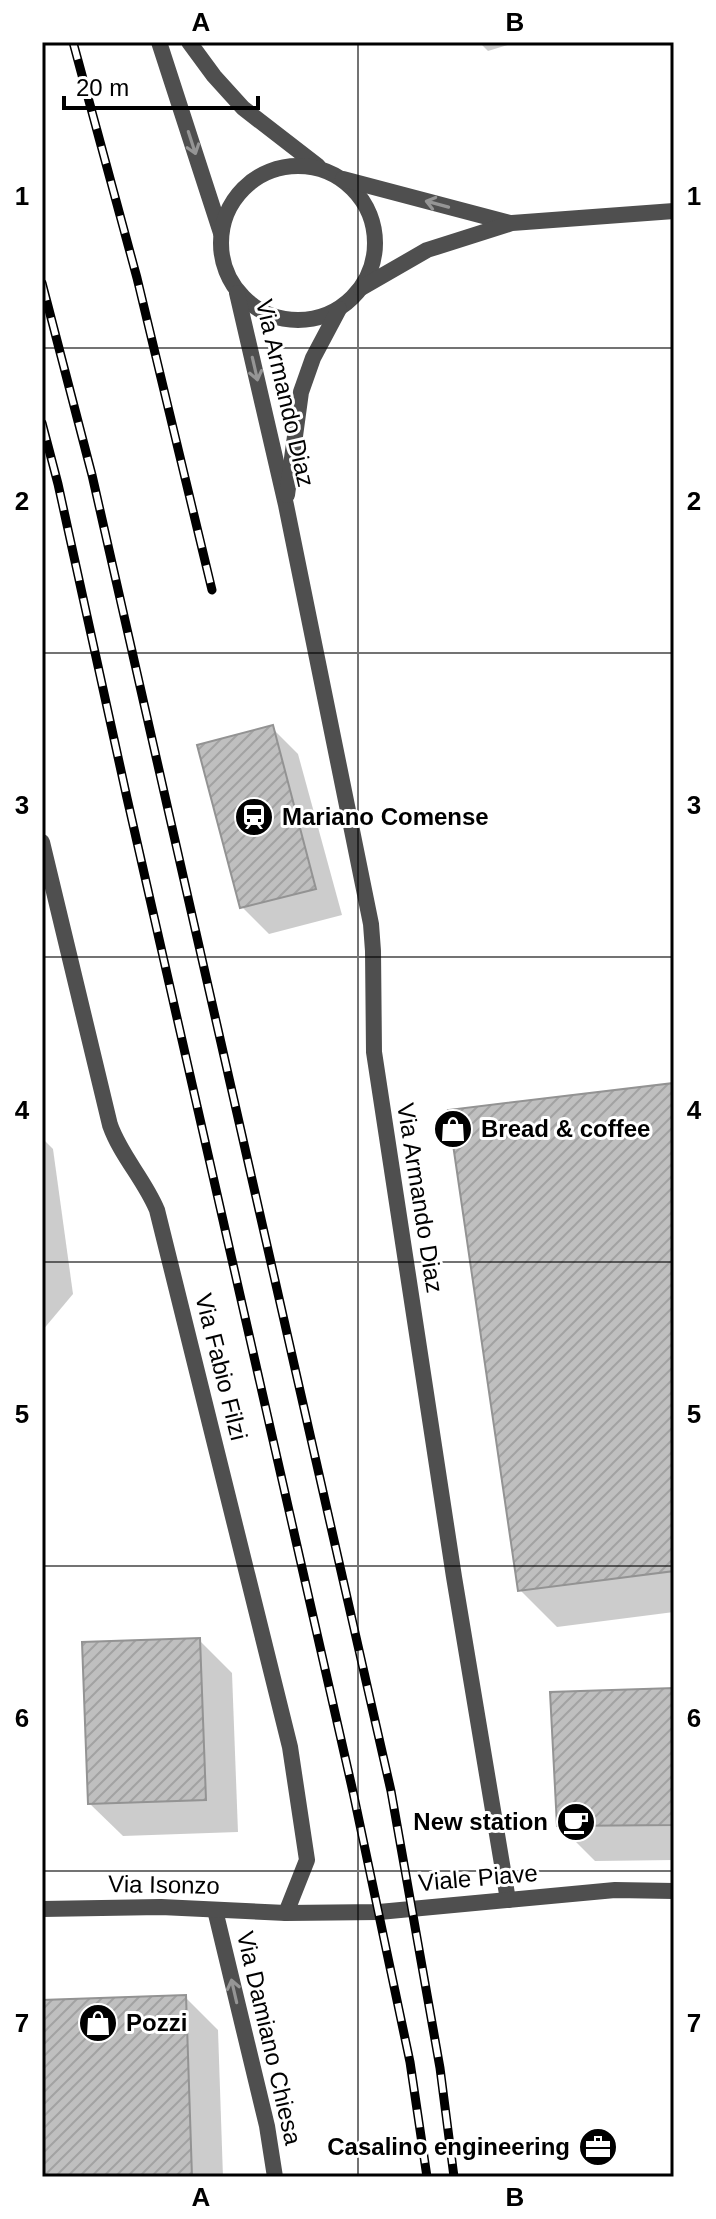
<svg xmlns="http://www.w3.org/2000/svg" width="716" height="2219" viewBox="0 0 716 2219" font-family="Helvetica,sans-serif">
  <defs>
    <pattern id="building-hatch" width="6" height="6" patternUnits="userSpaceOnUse" patternTransform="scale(2)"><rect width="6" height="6" fill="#bfbfbf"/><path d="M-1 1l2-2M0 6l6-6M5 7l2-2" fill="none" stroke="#a2a2a2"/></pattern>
  </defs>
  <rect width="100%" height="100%" fill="#fff"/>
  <g fill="#0003">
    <path d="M479 42H517L488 51Z"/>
    <path d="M272 728 298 754 342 915 269 934 242 907Z"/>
    <path d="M674 1085V1612L557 1627 520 1590Z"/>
    <path d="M42 1138 53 1149 73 1294 42 1331Z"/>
    <path d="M199 1640 232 1673 238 1832 123 1836 90 1804Z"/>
    <path d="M674 1690V1860L595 1861 559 1825Z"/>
    <path d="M185 1997 218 2030 223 2177H42V2002Z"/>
  </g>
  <g fill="url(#building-hatch)" stroke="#939393" stroke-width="2">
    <path d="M273 725 316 889 240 908 197 745Z"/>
    <path d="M674 1083V1571L518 1591 448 1110Z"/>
    <path d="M200 1638 206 1800 88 1804 82 1642Z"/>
    <path d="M674 1688V1825L557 1826 550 1692Z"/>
    <path d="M186 1995 192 2177H42V2000Z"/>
  </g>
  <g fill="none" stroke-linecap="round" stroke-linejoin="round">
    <g stroke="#4f4f4f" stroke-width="16">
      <path d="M159 42 221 233"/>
      <path d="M189 42 214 76 243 108 318 166"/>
      <circle cx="298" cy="243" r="77"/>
      <path d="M343 179 510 223"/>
      <path d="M361 288 427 250 512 223 674 211"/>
      <path d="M237 293 286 505 371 924 373 951 374 1052 454 1577 508 1900"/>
      <path d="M287 495 301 392 313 358 339 309"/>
      <path d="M42 842 110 1125C121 1156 144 1179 157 1210L290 1747 307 1860 286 1913"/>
      <path d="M215 1910 267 2126 275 2177"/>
    </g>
    <path stroke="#4f4f4f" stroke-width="16" d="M42 1909 161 1907 286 1913 379 1912 615 1890 674 1891"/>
    <defs>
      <g id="rail">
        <path d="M73 42 137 278 212 590"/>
        <path d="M42 283 92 475 391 1791 440 2068 454 2177"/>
        <path d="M42 423 58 484 127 798 353 1792 410 2062 427 2177"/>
      </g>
    </defs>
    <use href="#rail" stroke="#000" stroke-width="9"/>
    <use href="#rail" stroke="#fff" stroke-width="6" stroke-dasharray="18" stroke-linecap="butt"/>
  </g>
  <defs><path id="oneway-shaft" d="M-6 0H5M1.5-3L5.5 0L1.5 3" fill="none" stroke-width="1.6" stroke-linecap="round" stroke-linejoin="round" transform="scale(2)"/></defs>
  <g stroke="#959595">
    <use href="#oneway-shaft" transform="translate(192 143) rotate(72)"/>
    <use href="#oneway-shaft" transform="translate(437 204) rotate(-165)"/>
    <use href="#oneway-shaft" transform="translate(255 369) rotate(77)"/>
    <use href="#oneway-shaft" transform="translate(234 1991) rotate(-103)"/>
  </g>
  <path fill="none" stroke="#000" stroke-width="2" stroke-opacity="0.55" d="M358 42V2177M42 348H674M42 653H674M42 957H674M42 1262H674M42 1566H674M42 1871H674"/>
  <defs>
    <symbol id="station-disc" viewBox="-11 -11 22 22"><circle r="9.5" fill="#000" stroke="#fff"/><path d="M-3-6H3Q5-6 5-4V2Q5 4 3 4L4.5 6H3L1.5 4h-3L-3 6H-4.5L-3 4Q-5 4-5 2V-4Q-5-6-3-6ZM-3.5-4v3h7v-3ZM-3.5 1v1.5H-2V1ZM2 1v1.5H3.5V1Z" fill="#fff"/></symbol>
    <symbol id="shop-disc" viewBox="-11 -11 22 22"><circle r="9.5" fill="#000" stroke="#fff"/><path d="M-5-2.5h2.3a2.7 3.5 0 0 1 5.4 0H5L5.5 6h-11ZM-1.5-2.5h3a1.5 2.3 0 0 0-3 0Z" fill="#fff"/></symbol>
    <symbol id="cafe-disc" viewBox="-11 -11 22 22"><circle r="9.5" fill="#000" stroke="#fff"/><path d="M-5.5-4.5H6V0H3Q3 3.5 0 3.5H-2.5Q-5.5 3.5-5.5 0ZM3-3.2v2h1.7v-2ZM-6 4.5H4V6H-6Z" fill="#fff"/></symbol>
    <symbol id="office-disc" viewBox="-11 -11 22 22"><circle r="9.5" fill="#000" stroke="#fff"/><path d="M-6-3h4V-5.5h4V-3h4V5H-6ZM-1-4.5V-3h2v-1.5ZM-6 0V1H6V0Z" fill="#fff"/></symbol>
  </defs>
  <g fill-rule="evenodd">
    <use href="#station-disc" x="232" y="795" width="44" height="44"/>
    <use href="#shop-disc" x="431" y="1107" width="44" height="44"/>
    <use href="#cafe-disc" x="554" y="1800" width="44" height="44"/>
    <use href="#shop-disc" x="76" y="2001" width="44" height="44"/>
    <use href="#office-disc" x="576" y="2125" width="44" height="44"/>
  </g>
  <g text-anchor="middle" stroke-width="6" stroke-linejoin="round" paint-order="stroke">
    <g font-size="24" fill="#000" stroke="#fff">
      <text transform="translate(285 393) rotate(77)" y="8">Via Armando Diaz</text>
      <text transform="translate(420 1198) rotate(81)" y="8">Via Armando Diaz</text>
      <text transform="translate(221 1367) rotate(76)" y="8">Via Fabio Filzi</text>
      <text transform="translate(478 1878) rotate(-5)" y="8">Viale Piave</text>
      <text transform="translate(164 1885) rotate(1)" y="8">Via Isonzo</text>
      <text transform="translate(269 2038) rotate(77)" y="8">Via Damiano Chiesa</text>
    </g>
    <g font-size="24" font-weight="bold" fill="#000" stroke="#fff" text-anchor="start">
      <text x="282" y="825">Mariano Comense</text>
      <text x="481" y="1137">Bread &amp; coffee</text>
      <text x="548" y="1830" text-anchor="end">New station</text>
      <text x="126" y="2031">Pozzi</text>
      <text x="570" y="2155" text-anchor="end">Casalino engineering</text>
    </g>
  </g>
  <rect width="716" height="2219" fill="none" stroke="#ffffff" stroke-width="88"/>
  <path d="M64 96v12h194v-12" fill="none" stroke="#000000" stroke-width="4"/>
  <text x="76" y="96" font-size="24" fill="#000000" stroke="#ffffff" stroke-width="6" paint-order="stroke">20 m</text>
  <rect x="44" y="44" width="628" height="2131" fill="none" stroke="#000" stroke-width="3"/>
  <g font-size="26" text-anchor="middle" font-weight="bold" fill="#000">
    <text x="201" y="31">A</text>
    <text x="515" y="31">B</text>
    <text x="22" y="205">1</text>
    <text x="694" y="205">1</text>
    <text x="22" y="510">2</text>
    <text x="694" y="510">2</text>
    <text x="22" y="814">3</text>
    <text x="694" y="814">3</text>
    <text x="22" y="1119">4</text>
    <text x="694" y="1119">4</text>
    <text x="22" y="1423">5</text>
    <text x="694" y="1423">5</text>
    <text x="22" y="1727">6</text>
    <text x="694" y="1727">6</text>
    <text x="22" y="2032">7</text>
    <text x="694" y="2032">7</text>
    <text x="201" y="2206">A</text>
    <text x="515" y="2206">B</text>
  </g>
</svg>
